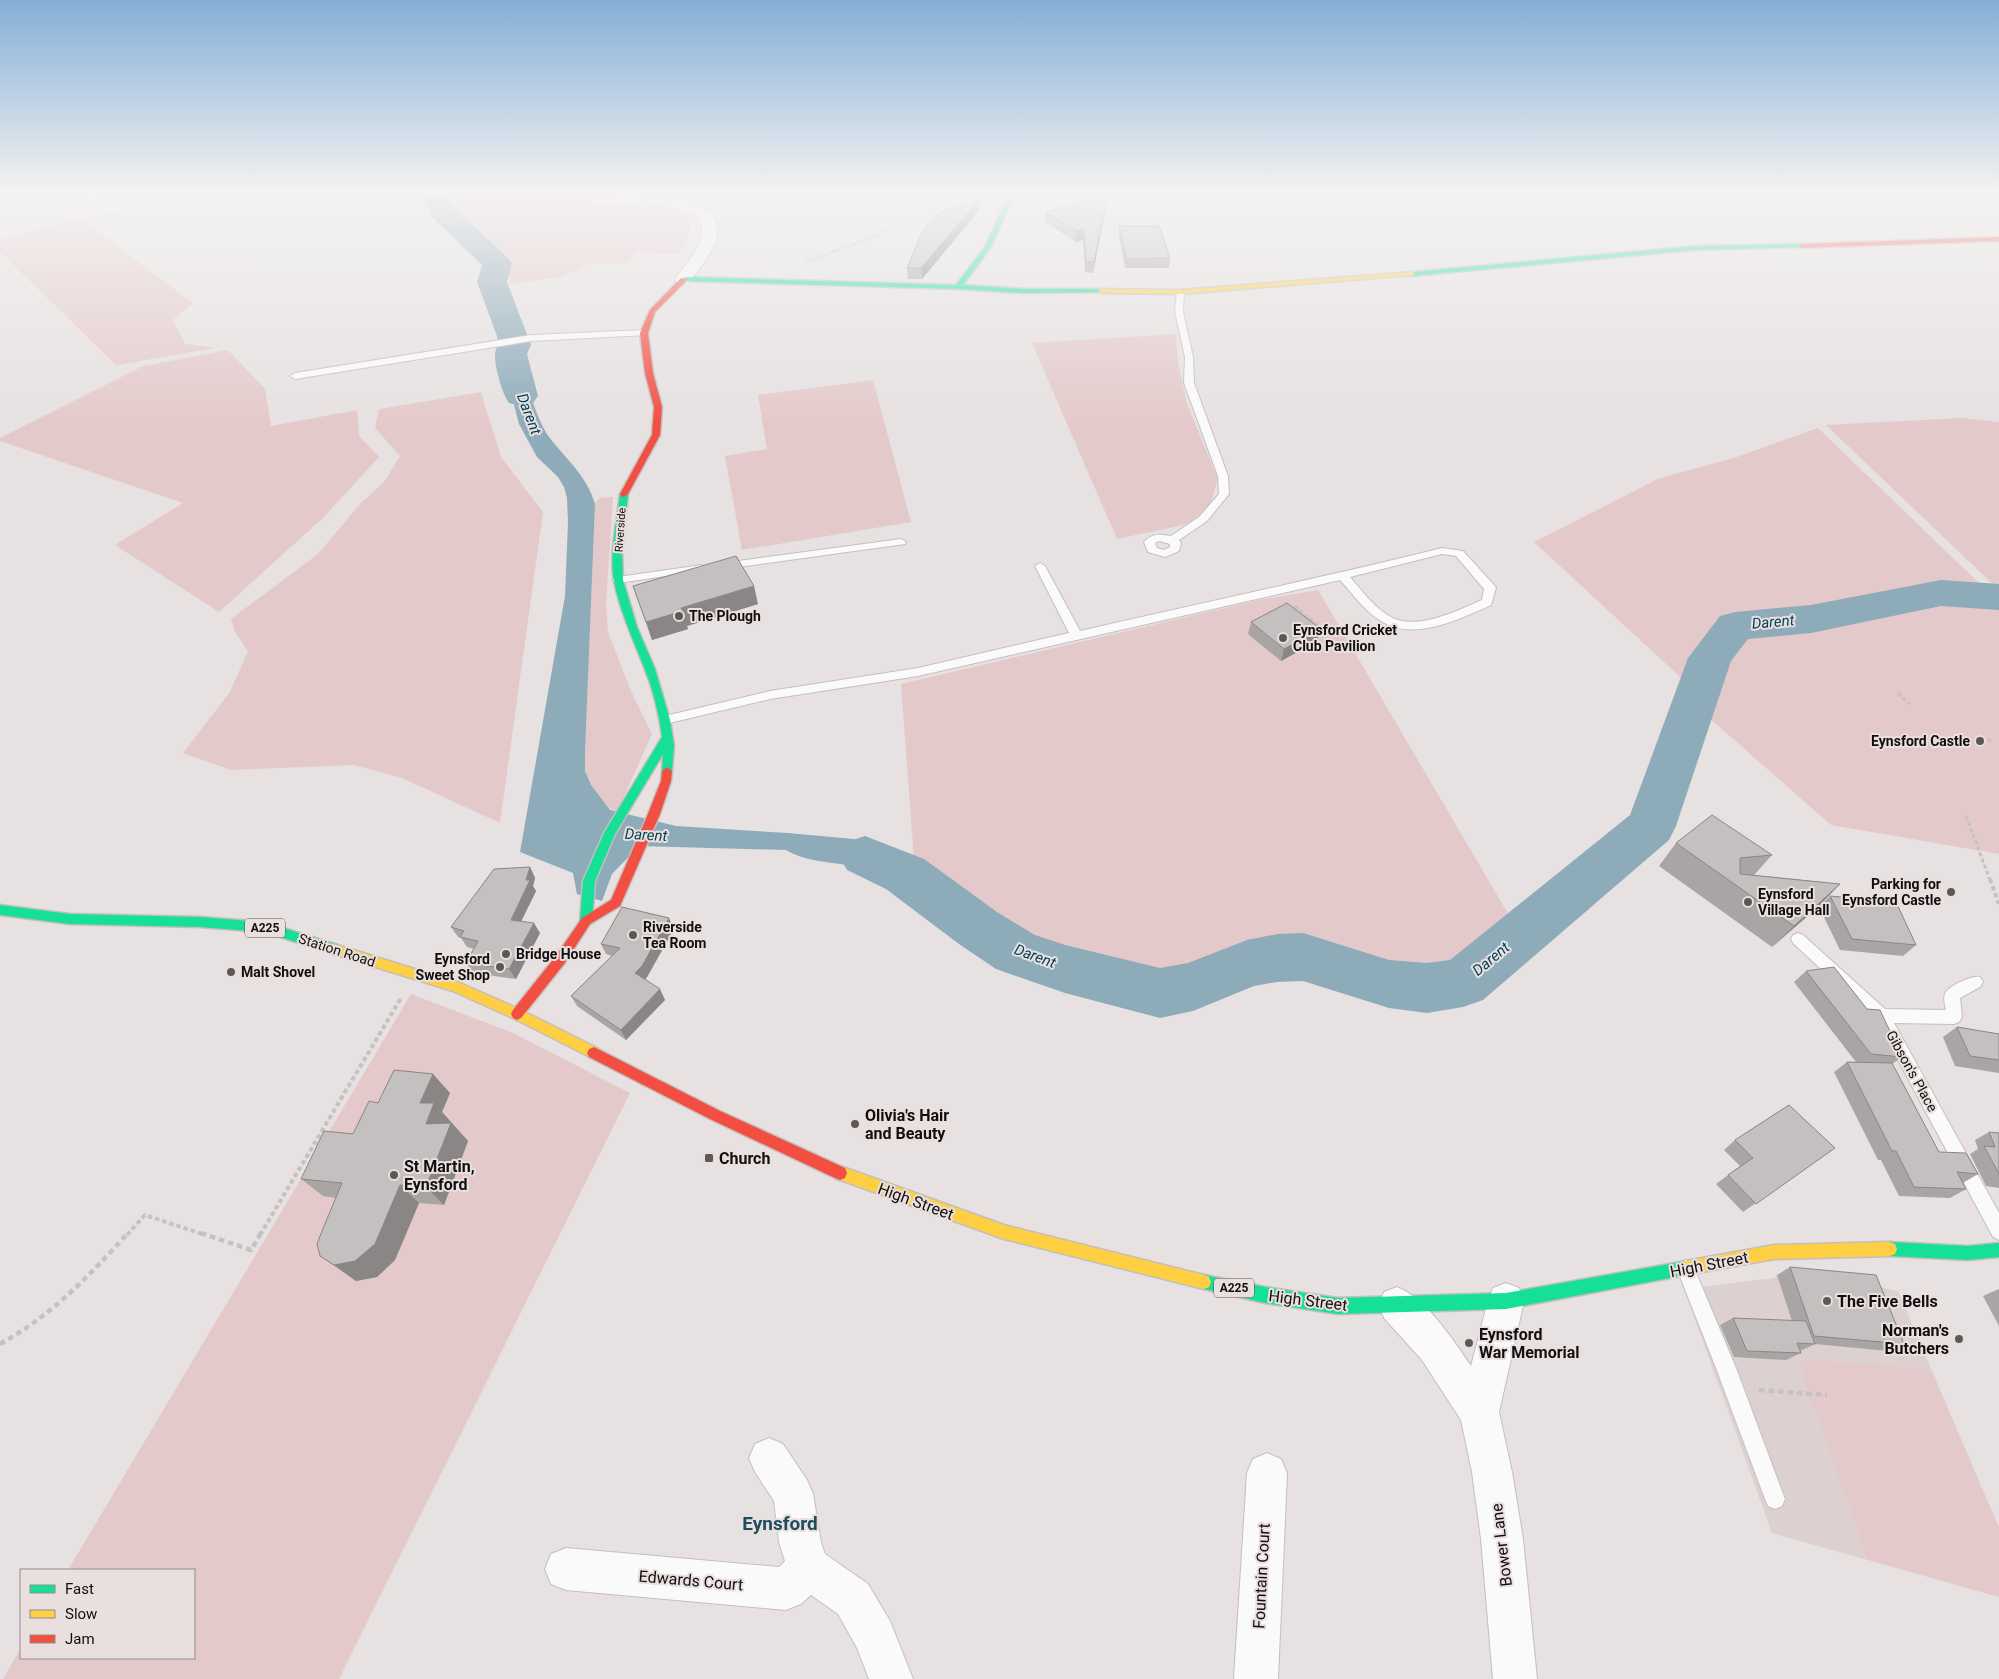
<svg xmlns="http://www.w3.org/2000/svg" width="1999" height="1679" viewBox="0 0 1999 1679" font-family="Roboto,sans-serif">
  <rect width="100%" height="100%" fill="#e7e1e1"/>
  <path fill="#ddd0d0" d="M1777 1275 1861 1283 1898 1291 1999 1528V1597L1772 1533 1684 1289 1774 1278Z"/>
  <g fill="#e4c9ca">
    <path d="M445 191H551L610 206 675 210 692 221 686 242 678 254 636 252 628 263 590 264 559 277 510 284 508 258 450 210Z"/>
    <path d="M80 218 193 303 173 320 185 344 216 348 116 365 0 252V240Z"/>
    <path d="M1175 334 1179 367 1187 404 1218 479 1210 505 1188 524 1117 539 1032 343Z"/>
    <path d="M228 350 265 389 271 426 357 410 359 436 379 457 323 518 219 612 115 545 183 503 0 441V438L143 366Z"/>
    <path d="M873 380 911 522 742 550 725 456 767 449 758 395Z"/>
    <path d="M481 392 501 457 543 512 500 823 402 778 354 765 231 770 183 753 230 692 248 651 235 632 231 619 318 554 359 505 384 482 400 456 375 428 379 409Z"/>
    <path d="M1961 418 1999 422V590L1826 425Z"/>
    <path d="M1818 428 1984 588 1938 585 1799 614 1731 619 1701 655 1691 687 1534 542 1660 478 1734 458Z"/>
    <path d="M613 497 606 604 608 632 631 691 652 734 617 812C602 809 590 787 586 773 584 767 585 760 585 753L595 504 600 498Z"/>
    <path d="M1318 590 1517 929 1459 973 1392 976 1305 947 1248 953 1163 980 1078 960 1019 937 963 909 914 860 901 684 1259 600Z"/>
    <path d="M1949 599 1999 602V854L1831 825 1707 716 1722 660 1744 631 1819 625Z"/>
    <path d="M411 994 513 1033 630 1093 339 1679H3L21 1648V1658H194V1570H68Z"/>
    <path d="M1797 1359 1930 1369 1999 1528V1597L1868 1559Z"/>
  </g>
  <path fill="#8eabb9" d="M517 328 526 341C517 362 536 419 549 437 566 459 587 476 595 504L585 753V771L591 785 610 810 676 826 788 833 854 839 871 843 896 854 941 878 913 901C902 891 890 880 876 873 848 860 812 866 786 850L639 846 612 874 602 901 577 894 573 873 520 852 565 596 568 522 567 498 564 487 558 477 537 457 519 424 502 359 503 350 508 345 507 339 501 330Z"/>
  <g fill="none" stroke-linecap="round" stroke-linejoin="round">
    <g fill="#8eabb9" fill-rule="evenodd">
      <path d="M418 191H445L453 207 507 257 512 263 507 282 531 345 527 354 538 396 533 403 521 406 509 403C502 393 495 368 495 356 495 348 499 346 497 336L477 282 482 265 432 217Z"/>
      <path d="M1941 580 1999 584V610L1941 606 1811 633 1748 639 1731 661 1676 826 1669 840 1483 1000 1463 1007 1427 1013 1389 1008 1303 981 1277 982 1254 986 1193 1011 1160 1018 1065 993 996 969 959 944 886 889 847 870 839 856 847 842 865 836 924 859 997 912 1035 935 1065 945 1160 968 1188 963 1247 940 1277 934 1303 933 1389 960 1427 963 1450 960 1630 815 1688 658 1720 616 1735 612 1811 605Z"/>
    </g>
    <defs>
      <g id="lane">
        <path d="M23 191H31L28 194 44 207V211H38L21 196Z"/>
        <path d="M95 191H104L96 197C99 201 104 206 109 207 128 212 152 191 171 191 159 201 119 216 104 210 98 208 93 203 88 199V195Z"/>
        <path d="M566 191H583L618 199 614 201Z"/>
        <path d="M694 191H702L684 206H678V202Z"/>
        <path d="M1177 290 1184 292 1183 312 1193 357 1194 383 1228 476 1229 494 1207 521 1179 540 1181 543 1179 551 1165 557 1148 552 1144 542C1152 533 1160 534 1171 536L1199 517 1219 494 1218 476 1184 383 1185 357 1175 312ZM1159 541 1170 544V547L1164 550 1157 548 1155 543Z"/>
        <path d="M644 330 648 333 647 335 531 341 295 379 290 376 295 373 531 335Z"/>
        <path d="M901 539 906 542 905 544 724 569 719 566 724 563Z"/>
        <path d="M1442 548 1463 551 1494 585 1496 588 1491 605C1460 619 1414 642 1381 621 1364 611 1353 594 1340 580L918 676 770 699 665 724 661 723 659 720 661 717 665 716 770 691 918 668 1069 633 1035 566 1040 563 1045 566 1080 631C1201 603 1322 578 1442 548ZM1442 554 1456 556 1484 589 1482 600C1456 611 1416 632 1389 616 1373 606 1362 591 1350 577Z"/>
        <path d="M702 565 707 568 706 570 618 583 612 580 618 577Z"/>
        <path d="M1798 933 1803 935 1885 1009 1946 1010C1945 1005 1943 998 1945 994 1947 986 1973 975 1980 977L1983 982 1980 987 1960 998 1962 1017 1959 1022 1954 1024 1894 1023 1999 1213V1240L1993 1237 1877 1021 1793 943 1791 939 1793 935Z"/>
        <path d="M1686 1260 1692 1263 1736 1368 1785 1499 1782 1506 1775 1509 1768 1506 1765 1499 1716 1368 1677 1269 1680 1263Z"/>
      </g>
      <g id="street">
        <path d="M614 195C639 195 726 194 717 236 713 253 699 269 689 282H677L675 279C683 267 693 257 699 244 720 195 633 208 609 202L607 199 609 196Z"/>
        <path d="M1506 1283 1519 1288 1524 1301 1499 1412 1512 1472 1523 1539 1537 1679H1493L1481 1539 1472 1472 1461 1420 1422 1360 1384 1318 1379 1305 1384 1292 1397 1287C1427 1299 1453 1340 1471 1366L1488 1301 1493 1288Z"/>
        <path d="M769 1438 783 1444 807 1480 813 1494 821 1542 825 1554 868 1584 890 1621 913 1679H869L857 1648 838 1614 811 1595 801 1604 786 1610 566 1590 551 1584 545 1569 551 1554 566 1548 779 1567 785 1561 779 1542 774 1501 755 1472 749 1458 755 1444Z"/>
        <path d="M1267 1453 1281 1459 1287 1473 1278 1679H1234L1247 1473 1253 1459Z"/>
      </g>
      <g id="fast">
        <path d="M1010 191H1016L991 247 963 285 1024 289H1101L1103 290V292L1024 293 958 289 685 281 682 279 685 277 956 285 985 247Z"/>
        <path d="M1802 244 1805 246 1804 247 1695 250 1412 276 1409 274 1412 272 1695 246Z"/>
        <path d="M624 491 628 494 622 551 623 580 637 627 655 669 670 720 674 746 672 771 667 775 662 771 663 754 615 834 595 881 592 921 590 924 586 926 582 924 580 921 583 881 604 833 662 737C659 714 653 689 644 667 633 639 620 611 614 581 609 556 617 520 620 494Z"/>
        <path d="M0 905 70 914 200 917 264 922 338 945 340 949 338 953 334 954 264 932 200 927 70 924 0 915Z"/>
        <path d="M1890 1242 1968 1246 1999 1243V1257L1968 1260 1890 1256 1885 1254 1883 1249 1885 1244Z"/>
        <path d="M1686 1261 1691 1263 1693 1268 1691 1273 1686 1275 1506 1309 1338 1314 1265 1303 1204 1289 1199 1287 1197 1282 1199 1277 1204 1275 1265 1287 1338 1298 1506 1293Z"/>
      </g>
      <g id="slow">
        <path d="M1412 272 1414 273V275L1180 294 1101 293 1098 291 1101 289 1180 290Z"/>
        <path d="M334 944 460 983 521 1010 599 1049 601 1053 599 1057 594 1059 513 1018 453 991 330 953 328 949 330 945Z"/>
        <path d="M840 1166 1004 1225 1204 1275 1209 1277 1211 1282 1209 1287 1204 1289 1004 1239 835 1178 833 1173 835 1168Z"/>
        <path d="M1890 1242 1895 1244 1897 1249 1895 1254 1890 1256 1774 1259 1686 1275 1681 1273 1679 1268 1681 1263 1686 1261 1774 1245Z"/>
      </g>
      <g id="jam">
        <path d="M1999 237V241L1802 248 1799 246 1802 244Z"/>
        <path d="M681 278 688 279 655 312 648 333 653 373 662 407 660 435 628 494 624 497 621 496 620 494 652 435 654 407 645 373 640 333 650 310Z"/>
        <path d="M667 767 672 771 671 781 660 814 620 906 590 924 564 964 521 1018 517 1020 513 1018 511 1014 513 1010 556 956 582 918 611 900 648 814 661 781 662 771Z"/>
        <path d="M594 1047 720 1111 845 1168 847 1173 845 1178 840 1180 835 1178 710 1119 589 1057 587 1053 589 1049Z"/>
      </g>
    </defs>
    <use href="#lane" stroke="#c4bfbf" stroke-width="2"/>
    <use href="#street" stroke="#c4bfbf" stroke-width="2"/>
    <use href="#fast" stroke="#c4bfbf" stroke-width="3"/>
    <use href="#slow" stroke="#c4bfbf" stroke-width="3"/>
    <use href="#jam" stroke="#c4bfbf" stroke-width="3"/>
    <path stroke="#c4c2c2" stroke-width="2" stroke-dasharray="2.5 1" stroke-linecap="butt" d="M805 262 866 240 975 191"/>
    <g stroke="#c4c2c2" stroke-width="3" stroke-dasharray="4 2.5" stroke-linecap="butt">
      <path d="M1295 606 1323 630"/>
      <path d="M1898 693 1909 704"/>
      <path d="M1988 739 1993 743"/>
      <path d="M1966 816 1990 880"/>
    </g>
    <g stroke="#c4c2c2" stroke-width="4" stroke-dasharray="4.5 3" stroke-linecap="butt">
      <path d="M1990 879 1999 904"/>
      <path d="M127 1235 145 1215 205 1235"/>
      <path d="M260 1235 401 998"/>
    </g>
    <g stroke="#c4c2c2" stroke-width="4.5" stroke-dasharray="5.5 4" stroke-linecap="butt">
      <path d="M201 1233 251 1250 261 1233"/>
      <path d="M0 1344C51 1316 89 1276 128 1233"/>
      <path d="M1759 1390 1827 1395"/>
    </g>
    <use href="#lane" fill="#fbfafa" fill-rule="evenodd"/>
    <use href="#street" fill="#fbfafa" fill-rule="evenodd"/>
    <use href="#fast" fill="#16e098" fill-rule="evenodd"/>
    <use href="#slow" fill="#ffcf43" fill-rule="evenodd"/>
    <use href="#jam" fill="#f24e42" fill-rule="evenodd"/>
  </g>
  <g fill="#a9a5a5">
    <path d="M1109 191 1093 273 1085 272 1083 240 1076 242 1045 222V212L1081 202 1082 195Z"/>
    <path d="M980 199V209L922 279H908L907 268Z"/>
    <path d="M1119 226 1170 258 1169 268H1125L1119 236Z"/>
    <path d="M633 586 758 604 687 626 688 629 652 640Z"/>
    <path d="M1251 622 1317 641 1281 661 1248 634Z"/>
    <path d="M1676 843 1772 855 1754 875 1840 884 1818 907 1772 947 1659 866Z"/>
    <path d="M530 867 535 878 533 886 536 891 521 921 540 933 516 979 473 973 466 963 474 949 467 947 461 938 458 937 451 927Z"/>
    <path d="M1830 896 1916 945 1903 956 1840 950 1819 907Z"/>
    <path d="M674 929 647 977 645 979 665 1000 626 1040 577 1006 571 996 612 956 606 954 601 944Z"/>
    <path d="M1806 971 1902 1057 1892 1064 1939 1152 1978 1174 1963 1183 1966 1189 1950 1198 1899 1196 1881 1160H1878L1834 1072 1847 1062H1856L1794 982Z"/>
    <path d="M1957 1027 1999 1034V1073L1955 1066 1943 1037Z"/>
    <path d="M450 1093 442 1112 468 1141 444 1205 419 1203 395 1260 377 1277 356 1281 320 1256 336 1198 323 1196 301 1179 353 1134 378 1103Z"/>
    <path d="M1989 1132 1999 1133V1188L1986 1186 1970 1154 1978 1149 1975 1140Z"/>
    <path d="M1735 1140 1835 1148 1743 1212 1716 1184 1740 1166 1724 1150Z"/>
    <path d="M1790 1267 1904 1344 1888 1351 1815 1344 1800 1351 1801 1353 1786 1360 1734 1357 1720 1325 1733 1318 1792 1321 1777 1275Z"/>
    <path d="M1999 1289V1326L1983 1296Z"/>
  </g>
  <g fill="#8a8686">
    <path d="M1108 191H1109L1093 273 1094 262Z"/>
    <path d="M980 199V209L922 279 921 268Z"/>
    <path d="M1084 229 1083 240 1076 242 1077 231Z"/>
    <path d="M754 586 758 604 687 626 688 629 652 640 646 622 681 608Z"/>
    <path d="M1321 629 1317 641 1281 661 1284 649Z"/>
    <path d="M530 867 535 878 533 886 536 891 517 930 511 920 526 880Z"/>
    <path d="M1840 884 1818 907 1772 947 1794 926Z"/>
    <path d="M669 918 674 929 647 977 640 984 635 973Z"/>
    <path d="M534 923 540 933 516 979 509 969Z"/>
    <path d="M660 989 665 1000 626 1040 621 1030Z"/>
    <path d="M433 1074 450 1093 442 1112 468 1141 444 1205 426 1187V1124L420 1103Z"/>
    <path d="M400 1185 419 1203 395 1260 377 1277 356 1281 334 1265Z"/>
  </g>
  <g fill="#c5c0c0" stroke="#8a8686">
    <path d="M1083 191H1108L1094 262H1086L1084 229 1077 231 1045 212 1082 202V195Z"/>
    <path d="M980 199 921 268H907L924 229 939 213Z"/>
    <path d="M1119 226H1159L1170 258 1126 259Z"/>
    <path d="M736 556 754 586 681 608 683 611 646 622 633 586Z"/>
    <path d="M1287 603 1321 629 1284 649 1251 622Z"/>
    <path d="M1712 815 1772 855 1740 858V874L1840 884 1794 926 1676 843Z"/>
    <path d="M530 867 526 880H530L511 920 534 923 509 969 466 963 478 941 460 937 464 931 451 927 494 869Z"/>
    <path d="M1830 896 1896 902 1916 945 1852 939Z"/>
    <path d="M622 907 669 918 642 966 635 973 660 989 621 1030 571 996 620 948 601 944Z"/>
    <path d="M1834 967 1867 1009 1880 1010 1902 1057 1871 1054 1806 971Z"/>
    <path d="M1957 1027 1999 1034V1060L1970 1056Z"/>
    <path d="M1847 1062 1892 1063 1939 1152 1966 1153 1978 1174 1957 1172 1966 1189 1914 1187 1896 1151H1892Z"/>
    <path d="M394 1070 433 1074 420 1103H434L426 1124 451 1123 426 1187 400 1185 375 1244 355 1261 334 1265 320 1256 317 1244 322 1231 342 1183 301 1179 324 1131 353 1134 369 1101 378 1103Z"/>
    <path d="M1789 1105 1835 1148 1756 1204 1728 1175 1753 1158 1735 1140Z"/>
    <path d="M1989 1132 1999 1133V1174L1984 1146 1995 1147Z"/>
    <path d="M1790 1267 1876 1275 1904 1344 1814 1336Z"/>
    <path d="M1733 1318 1806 1321 1815 1344 1797 1343 1801 1353 1747 1351Z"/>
  </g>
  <linearGradient id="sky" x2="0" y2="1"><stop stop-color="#84b0d5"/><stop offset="0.45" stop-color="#f4f2f2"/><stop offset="1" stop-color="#f4f2f2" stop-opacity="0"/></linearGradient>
  <rect width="1999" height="426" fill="url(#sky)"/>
  <g fill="#5d5858" stroke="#e9dfdf" stroke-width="2">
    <circle cx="679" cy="616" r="5"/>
    <circle cx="1283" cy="638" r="5"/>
    <circle cx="1980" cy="741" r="5"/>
    <circle cx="1951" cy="892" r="5"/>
    <circle cx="1748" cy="902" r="5"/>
    <circle cx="633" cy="935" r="5"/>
    <circle cx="506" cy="954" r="5"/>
    <circle cx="500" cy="967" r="5"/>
    <circle cx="231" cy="972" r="5"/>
    <circle cx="855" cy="1124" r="5"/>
    <rect x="704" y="1153" width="10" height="10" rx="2.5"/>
    <circle cx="394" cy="1175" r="5"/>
    <circle cx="1827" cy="1301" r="5"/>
    <circle cx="1959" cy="1339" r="5"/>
    <circle cx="1469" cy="1343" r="5"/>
  </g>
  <g text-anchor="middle" stroke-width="4" stroke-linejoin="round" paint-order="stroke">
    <g font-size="11" fill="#120e0f" stroke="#e9dfdf">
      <text transform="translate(620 530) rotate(-86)" y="4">Riverside</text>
    </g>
    <g fill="#e9dfdf" stroke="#524d4d" stroke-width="1">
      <rect x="245" y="918.5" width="40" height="19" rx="4"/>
      <rect x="1214" y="1278.5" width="40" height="19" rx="4"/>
    </g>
    <g font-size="12" font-weight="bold" fill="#120e0f">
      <text x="265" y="932">A225</text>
      <text x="1234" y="1292">A225</text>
    </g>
    <g font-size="14" font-weight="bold" fill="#120e0f" stroke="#e9dfdf" text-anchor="start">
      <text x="689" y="621">The Plough</text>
      <text x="1293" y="635">Eynsford Cricket<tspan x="1293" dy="16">Club Pavilion</tspan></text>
      <text x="1970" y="746" text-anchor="end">Eynsford Castle</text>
      <text x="1941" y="889" text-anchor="end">Parking for<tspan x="1941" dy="16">Eynsford Castle</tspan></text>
      <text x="1758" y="899">Eynsford<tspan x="1758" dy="16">Village Hall</tspan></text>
      <text x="643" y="932">Riverside<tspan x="643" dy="16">Tea Room</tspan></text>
      <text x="516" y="959">Bridge House</text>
      <text x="490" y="964" text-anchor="end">Eynsford<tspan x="490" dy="16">Sweet Shop</tspan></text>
      <text x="241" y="977">Malt Shovel</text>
    </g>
    <g font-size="14" fill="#120e0f" stroke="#e9dfdf">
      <text transform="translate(337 950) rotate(18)" y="5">Station Road</text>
      <text transform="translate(1912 1071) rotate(61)" y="5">Gibson's Place</text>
    </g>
    <g font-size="15" font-style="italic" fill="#004258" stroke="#e9dfdf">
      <text transform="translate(529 414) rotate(69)" y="5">Darent</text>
      <text transform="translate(1773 622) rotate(-5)" y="5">Darent</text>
      <text transform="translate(646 835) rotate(3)" y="5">Darent</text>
      <text transform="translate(1035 956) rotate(20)" y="5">Darent</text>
      <text transform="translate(1491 959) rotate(-40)" y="5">Darent</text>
    </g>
    <g font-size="16" font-weight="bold" fill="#120e0f" stroke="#e9dfdf" text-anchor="start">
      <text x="865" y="1121">Olivia's Hair<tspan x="865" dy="18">and Beauty</tspan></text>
      <text x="719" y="1164">Church</text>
      <text x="404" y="1172">St Martin,<tspan x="404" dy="18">Eynsford</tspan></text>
      <text x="1837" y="1307">The Five Bells</text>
      <text x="1949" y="1336" text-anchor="end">Norman's<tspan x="1949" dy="18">Butchers</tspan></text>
      <text x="1479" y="1340">Eynsford<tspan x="1479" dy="18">War Memorial</tspan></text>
    </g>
    <g font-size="16" fill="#120e0f" stroke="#e9dfdf">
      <text transform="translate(916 1201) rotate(20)" y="6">High Street</text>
      <text transform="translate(1709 1264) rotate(-11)" y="6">High Street</text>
      <text transform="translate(1308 1300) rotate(7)" y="6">High Street</text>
      <text transform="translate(1501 1545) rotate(-97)" y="6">Bower Lane</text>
      <text transform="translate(1261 1576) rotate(-87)" y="6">Fountain Court</text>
      <text transform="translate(691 1580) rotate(5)" y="6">Edwards Court</text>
    </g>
    <g font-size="19" font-weight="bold" fill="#1d4d5f" stroke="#e9dfdf">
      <text x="780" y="1530">Eynsford</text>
    </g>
  </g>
  <rect x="20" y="1569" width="175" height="90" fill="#e9dfdf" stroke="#938b8c"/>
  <rect x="30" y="1585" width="25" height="8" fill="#16e098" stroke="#938b8c"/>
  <text x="65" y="1594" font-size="15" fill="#120e0f">Fast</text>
  <rect x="30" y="1610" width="25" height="8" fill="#ffcf43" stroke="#938b8c"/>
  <text x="65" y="1619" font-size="15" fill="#120e0f">Slow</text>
  <rect x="30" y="1635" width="25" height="8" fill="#f24e42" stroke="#938b8c"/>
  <text x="65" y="1644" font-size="15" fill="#120e0f">Jam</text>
</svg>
